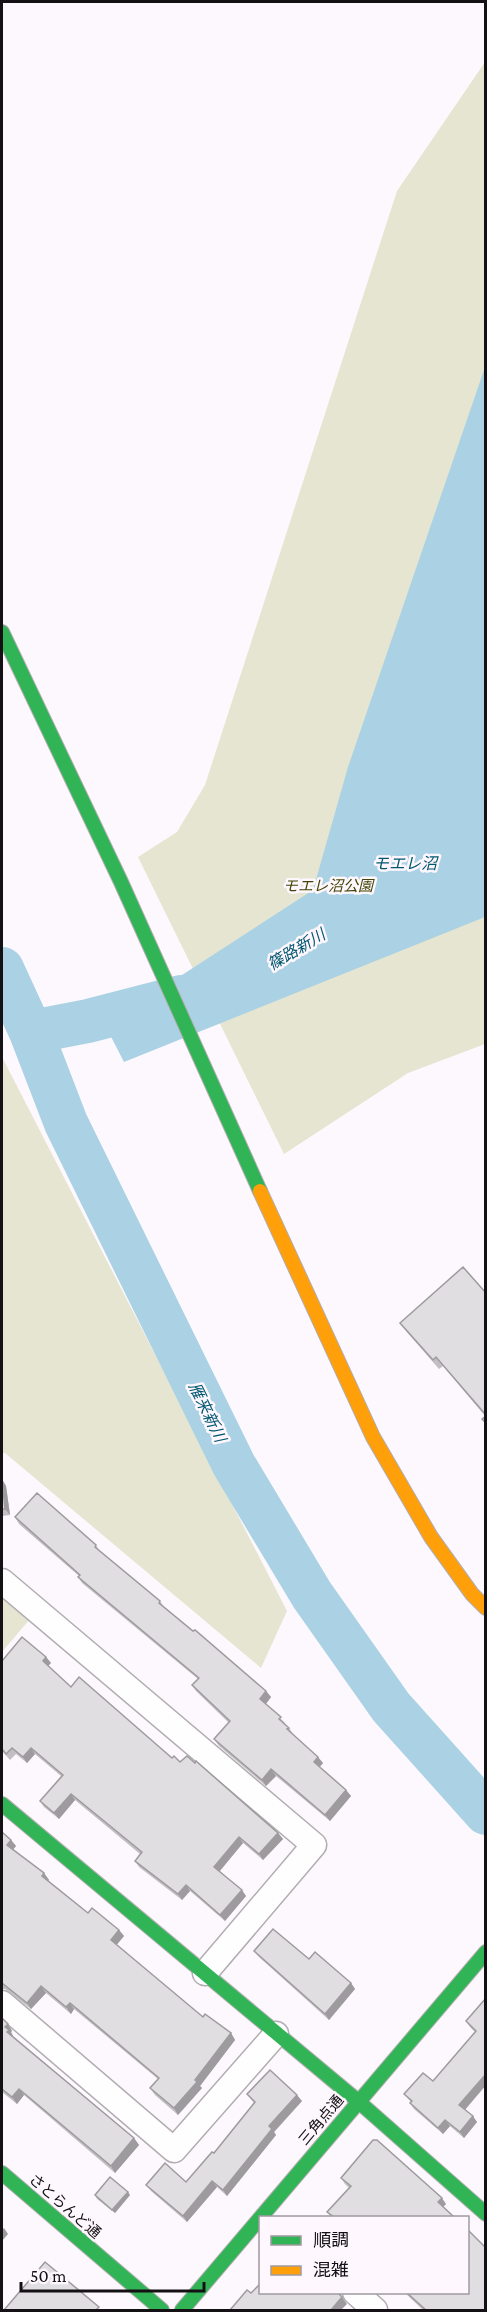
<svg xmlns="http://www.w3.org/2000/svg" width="487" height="2312" viewBox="0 0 487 2312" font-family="'Crimson Pro','Noto Sans JP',serif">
  <rect width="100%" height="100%" fill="#fdf8fd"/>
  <g fill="#e5e5d1">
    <path d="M485 62V1044L408 1073 284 1154 138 857 177 832 205 785 397 191Z"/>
    <path d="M2 1057 287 1611 261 1668 5 1453H2Z"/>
    <path d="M2 1597 29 1620 2 1652Z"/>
  </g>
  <path fill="#aad2e4" d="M485 367V917L124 1062 105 1025 313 890 348 767Z"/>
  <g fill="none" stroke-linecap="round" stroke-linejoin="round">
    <g stroke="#aad2e4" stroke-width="44">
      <path d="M2 969 31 1032 66 1123 234 1465 312 1595 391 1707 486 1813"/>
      <path d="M31 1032 88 1021 181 997"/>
    </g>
    <defs>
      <g id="street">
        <path d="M2 1581 314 1845 205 1973"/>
        <path d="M2 2003 174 2150 276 2034"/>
        <path d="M355 2292 375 2310"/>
      </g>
      <g id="fast">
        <path d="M2 632 121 882 260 1191"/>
        <path d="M2 1804 359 2102 486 2214"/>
        <path d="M2 2173 162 2310"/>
        <path d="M182 2310 486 1952"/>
      </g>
      <path id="slow" d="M260 1191 373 1437 431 1537 472 1594 486 1608"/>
    </defs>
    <use href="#street" stroke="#b1adb1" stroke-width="27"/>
    <use href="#fast" stroke="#b1adb1" stroke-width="16"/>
    <use href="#slow" stroke="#b1adb1" stroke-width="16"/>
    <use href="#street" stroke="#fffeff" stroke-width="24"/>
    <use href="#fast" stroke="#30b455" stroke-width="14"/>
    <use href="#slow" stroke="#ff9f0a" stroke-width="14"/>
  </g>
  <g fill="#c2bfc2">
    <path d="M486 1293V1424L482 1419 485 1416 443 1366 439 1369 406 1331 400 1323Z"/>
    <path d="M2 1479 6 1486 10 1515 2 1516Z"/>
    <path d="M15 1517 96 1545 100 1552 160 1601 164 1607 266 1691 271 1697 266 1704 285 1723V1724L289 1728 293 1734 323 1763 319 1767 346 1790 351 1796 330 1821 276 1776 266 1786 219 1746 214 1739 229 1723 196 1691 192 1685 198 1679 82 1583 78 1577 79 1576 19 1524Z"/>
    <path d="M46 1657 51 1663 48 1666 71 1687 172 1758 180 1762 278 1833 283 1839 263 1860 243 1843 220 1871 246 1896 225 1921 190 1891 182 1900 139 1867 135 1861 140 1854 75 1800 59 1819 44 1807 40 1801 61 1776 35 1754 27 1763 16 1754 10 1760 2 1751V1661Z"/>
    <path d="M2 1832 11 1840 16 1846 13 1849 44 1873 49 1880 48 1881 88 1913 119 1930 124 1936 116 1945 203 2017 231 2033 235 2040 200 2086 202 2088 178 2115 155 2095 150 2088 158 2079 74 2009 71 2014 46 1993 31 2009 5 1989H2Z"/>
    <path d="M254 1951 309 1959 351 1983 355 1989 329 2020 259 1957Z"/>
    <path d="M486 1998V2085L465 2109 477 2122 464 2138 450 2126 443 2134 414 2109 410 2103 411 2102 404 2094 433 2081 475 2032 470 2027 466 2021Z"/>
    <path d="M2 2018 8 2024 12 2031 11 2032 13 2036 134 2138 139 2145 115 2173 24 2095 17 2104 2 2092Z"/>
    <path d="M247 2094 302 2101 274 2132 276 2135 227 2196 217 2187 187 2222 151 2191 146 2185 186 2182 214 2153 254 2103Z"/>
    <path d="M341 2178 446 2204 443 2207 454 2217H331L327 2212 349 2188 345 2184Z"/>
    <path d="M95 2195H130L115 2213 97 2199Z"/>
    <path d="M404 2292H468L486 2310H423Z"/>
  </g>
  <g fill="#9e9b9e">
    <path d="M2 1479 6 1486 10 1515 5 1509Z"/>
    <path d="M46 1657 51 1663 47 1667 43 1661Z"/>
    <path d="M266 1691 271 1697 265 1705 260 1699Z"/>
    <path d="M31 1748 35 1754 27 1763 23 1757Z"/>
    <path d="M318 1757 323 1763 318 1769 314 1762Z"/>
    <path d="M271 1769 276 1776 266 1786 262 1780Z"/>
    <path d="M346 1790 351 1796 330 1821 325 1815Z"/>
    <path d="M71 1794 75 1800 59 1819 54 1813Z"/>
    <path d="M278 1833 283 1839 263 1860 259 1854Z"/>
    <path d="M239 1837 243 1843 218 1873 214 1867Z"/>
    <path d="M11 1840 16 1846 12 1851 7 1845Z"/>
    <path d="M44 1873 49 1880 46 1883 42 1876Z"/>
    <path d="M186 1885 190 1891 182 1900 178 1894Z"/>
    <path d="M242 1890 246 1896 225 1921 220 1915Z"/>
    <path d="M119 1930 124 1936 115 1947 111 1940Z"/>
    <path d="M351 1983 355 1989 329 2020 325 2014Z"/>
    <path d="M41 1986 46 1993 31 2009 27 2003Z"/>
    <path d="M70 2003 74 2009 71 2014 66 2007Z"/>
    <path d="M8 2024 12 2031 11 2032 13 2036 12 2038 7 2032 5 2027Z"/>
    <path d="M231 2033 235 2040 200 2086 202 2088 178 2115 174 2108Z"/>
    <path d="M486 2074V2085L464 2111 459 2105Z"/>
    <path d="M19 2089 24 2095 17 2104 12 2097Z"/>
    <path d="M297 2095 302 2101 274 2132 276 2135 227 2196 223 2190 269 2126Z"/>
    <path d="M473 2116 477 2122 464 2138 460 2132Z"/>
    <path d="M445 2120 450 2126 443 2134 438 2128Z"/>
    <path d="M134 2138 139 2145 115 2173 111 2166Z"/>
    <path d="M212 2181 217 2187 187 2222 183 2216Z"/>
    <path d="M128 2192 130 2195 115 2213 112 2210Z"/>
    <path d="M442 2198 446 2204 442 2208 438 2202Z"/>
    <path d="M4 2228 8 2234 2 2241V2230Z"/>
    <path d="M342 2297 347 2304 341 2310H331Z"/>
  </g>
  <g fill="#e1dee2" stroke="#9e9b9e" stroke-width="1.5">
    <path d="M463 1267 486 1293V1415L436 1357 433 1360 400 1323Z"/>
    <path d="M486 1416V1423L482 1419Z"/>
    <path d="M2 1480 5 1509H2Z"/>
    <path d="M37 1493 96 1545 95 1547 160 1601 159 1603 193 1631 195 1630 266 1691 260 1699 281 1717 279 1719 289 1728 287 1729 318 1757 314 1762 346 1790 325 1815 271 1769 262 1780 214 1739 230 1721 192 1685 199 1678 78 1577 80 1575 15 1517Z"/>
    <path d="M22 1637 46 1657 43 1661 71 1687 79 1677 172 1758 174 1756 180 1762 187 1756 195 1763 196 1761 278 1833 259 1854 239 1837 214 1867 242 1890 220 1915 186 1885 178 1894 135 1861 142 1852 71 1794 54 1813 40 1801 63 1775 31 1748 23 1757 12 1748 6 1754 2 1749V1661Z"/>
    <path d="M2 1832 11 1840 7 1845 44 1873 42 1876 88 1913 92 1908 119 1930 111 1940 203 2017 205 2014 231 2033 195 2080 197 2082 174 2108 150 2088 159 2078 70 2003 66 2007 41 1986 27 2003 2 1983Z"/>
    <path d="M273 1929 309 1959 315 1952 351 1983 325 2014 254 1951Z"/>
    <path d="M486 1998V2074L459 2105 473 2116 460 2132 445 2120 438 2128 410 2103 412 2101 404 2094 423 2073 433 2081 476 2031 466 2021Z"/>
    <path d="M2 2018 8 2024 5 2027 9 2030 7 2032 134 2138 111 2166 19 2089 12 2097 2 2089Z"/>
    <path d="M270 2070 297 2095 269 2126 272 2129 223 2190 212 2181 183 2216 146 2185 165 2163 186 2182 212 2152 214 2153 255 2102 247 2094Z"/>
    <path d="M373 2140H377L442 2198 438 2202 454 2217H334L327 2212 351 2186 341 2178Z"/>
    <path d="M110 2177 128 2192 112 2210 95 2195Z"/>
    <path d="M468 2230 486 2248V2310H426L406 2292H468Z"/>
    <path d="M45 2262 99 2307 96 2310H4Z"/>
    <path d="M261 2283V2292H337L342 2297 331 2310H230L247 2290 251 2293Z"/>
  </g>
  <g text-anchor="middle" stroke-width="5" stroke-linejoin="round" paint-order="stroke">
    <g font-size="15" font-style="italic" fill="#424505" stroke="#fef7fe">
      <text x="328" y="891">モエレ沼公園</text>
    </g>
    <g font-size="15" fill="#141114" stroke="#fef7fe">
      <text transform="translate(321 2120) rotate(-50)" y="5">三角点通</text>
      <text transform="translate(65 2206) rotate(41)" y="5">さとらんど通</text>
    </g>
    <g font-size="16" font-style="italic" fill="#005870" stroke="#fef7fe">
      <text x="405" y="869">モエレ沼</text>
      <text transform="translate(296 949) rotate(-31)" y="6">篠路新川</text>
      <text transform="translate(208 1412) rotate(64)" y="6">雁来新川</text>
    </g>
  </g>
  <rect width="487" height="2312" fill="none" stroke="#141114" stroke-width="6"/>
  <rect x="259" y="2216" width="210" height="78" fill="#fef7fe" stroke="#a09ba0" stroke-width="1.5"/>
  <rect x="271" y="2236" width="30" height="9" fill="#30b455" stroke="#a09ba0" stroke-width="1.5"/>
  <text x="313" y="2246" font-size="18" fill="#141114">順調</text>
  <rect x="271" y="2266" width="30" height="9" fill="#ff9f0a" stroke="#a09ba0" stroke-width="1.5"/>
  <text x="313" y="2276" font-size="18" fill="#141114">混雑</text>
  <path d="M21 2282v9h183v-9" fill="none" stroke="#141114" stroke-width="3"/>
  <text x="30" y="2282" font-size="18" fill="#141114" stroke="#fef7fe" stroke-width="4.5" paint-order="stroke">50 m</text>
</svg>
